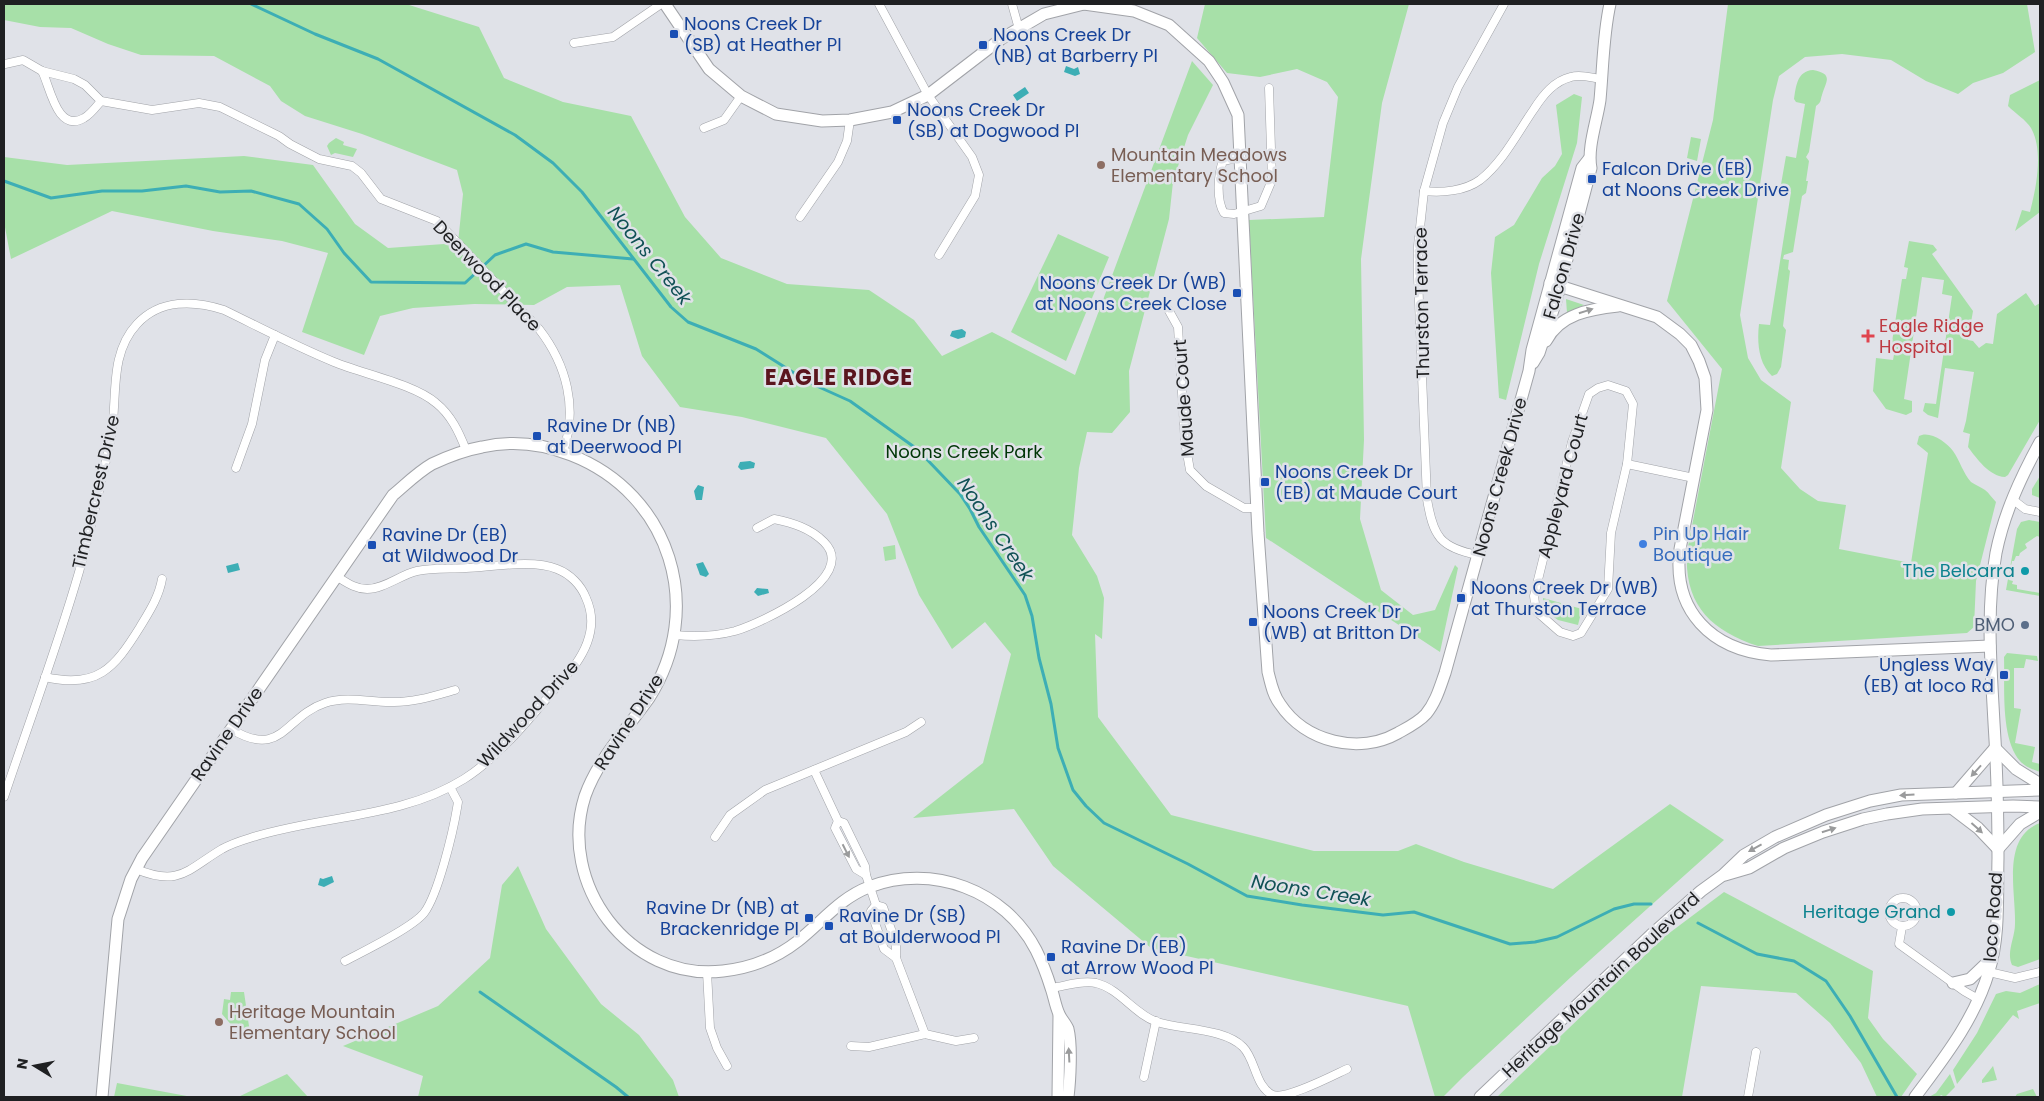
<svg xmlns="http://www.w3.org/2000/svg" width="2044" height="1101" viewBox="0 0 2044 1101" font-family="Poppins,sans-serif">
  <rect width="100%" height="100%" fill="#e0e2e8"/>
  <g fill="#a7e0a8">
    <path d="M4 4H406L479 27 504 78 563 102 631 116 685 217 721 258 787 284 869 290 914 320 942 356 992 332 1075 375 1192 61 1213 85 1188 135 1173 182 1169 219 1129 371 1130 412 1112 433 1087 432 1079 468 1072 535 1097 576 1104 598 1102 639 1095 634 1098 717 1171 815 1314 851H1398L1416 844 1464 862 1553 889 1670 804 1724 840 1571 977 1463 1077 1443 1097H1435L1408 1006 1151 948 1053 866 1014 809 913 818 983 763 1011 654 985 622 952 649 919 595 887 514 826 438 742 417 680 407 642 356 620 285 567 287 534 305 474 304 413 308 380 316 364 355 302 332 328 253 282 241 213 231 112 211 11 259 4 222V157L67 165 244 156 313 165 355 224 388 248 458 243 463 194 457 170 362 134 305 116 281 101 270 86 214 56 141 55 108 44 71 28 40 27 4 20Z"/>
    <path d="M1205 4H1409L1382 103 1361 259 1364 440 1360 519 1381 590 1413 615 1435 610 1455 565 1458 568 1440 652 1266 538 1249 220 1324 217 1338 97 1327 82 1297 69 1260 77 1227 73 1197 38Z"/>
    <path d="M1728 4H2027L2035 52 2003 73 1973 83 1958 94 1926 81 1891 60 1842 54 1805 57 1779 76 1773 100 1740 315 1748 358 1761 380 1791 402 1781 468 1800 489 1818 501 1846 505 1839 549 1911 563 1928 453 1917 444 1919 436C1929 430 1947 442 1953 451 1960 461 1963 473 1971 482 1975 485 1981 487 1985 490 1989 493 1992 498 1996 502L1976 581 1974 627 1967 633 1758 646C1710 630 1684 604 1687 552L1722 369 1667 301 1713 120Z"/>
    <path d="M1813 70C1834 74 1826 81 1822 95 1820 100 1822 102 1816 106L1809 152 1806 157 1809 161 1806 181H1808L1806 193 1802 196 1793 252 1784 255 1783 259 1789 260 1788 269 1790 271 1783 326 1786 330 1781 367 1777 374 1772 376C1758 363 1757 341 1759 324L1770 325 1791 192 1780 190 1786 156 1796 158 1805 104 1796 102 1794 99C1796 86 1797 71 1813 70Z"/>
    <path d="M2040 80V212L2015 231 2022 210 2030 212C2036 188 2044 151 2031 128 2026 120 2015 113 2008 106L2010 95Z"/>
    <path d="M1574 94 1582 97 1577 143 1539 264 1506 400 1499 398 1491 273 1495 237 1514 225 1542 178 1555 166 1562 154 1556 105Z"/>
    <path d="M1691 137 1701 139 1697 161 1687 158Z"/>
    <path d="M336 138 344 142 343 145 357 149 353 157 335 153 331 155 327 146 329 143Z"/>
    <path d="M1058 234 1109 257 1066 361 1011 332Z"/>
    <path d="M1909 241 1933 245 1937 250 1932 254 1973 311 1968 340 1973 341 1979 348 1986 343 1993 344 1997 314 2026 293 2035 306 2040 303V420L2008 475 2005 477C1989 476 1977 459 1968 447L1970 434 1963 432 1966 421 1974 372 1945 368 1938 418 1928 415 1923 411 1925 403 1936 404 1952 296 1942 294 1944 280 1922 277 1904 399 1912 401V412L1906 415 1886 409 1873 391 1876 358 1893 360 1895 349 1891 348 1902 279H1906L1908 268 1904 267Z"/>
    <path d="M1566 299 1584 305 1567 313Z"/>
    <path d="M2040 476V498L2032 495V489Z"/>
    <path d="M2029 520 2040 522V537L2037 536 2025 544 2027 548 2020 553 2019 556H2016L2014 561H2012L2009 580 2013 581 2012 584 2017 585V589L2040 593V596L2006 590 2017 529 2021 522Z"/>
    <path d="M895 545 896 559 885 561 883 547Z"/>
    <path d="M1543 598 1582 609 1578 625 1558 620 1544 610Z"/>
    <path d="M2007 653 2037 656 2038 661 2026 659 2024 668H2014V708L2021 709 2015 743 2035 747 2032 762 2040 764V772C2033 770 2024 766 2020 761 2000 738 2005 686 2004 657Z"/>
    <path d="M2040 823V959L2018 967 2012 965C2006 952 2015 938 2015 924 2016 892 2001 837 2040 823Z"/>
    <path d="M518 866 546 929 601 1004 639 1035 673 1080 679 1097H418L423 1076 343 1046 438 1006 490 958 502 885Z"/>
    <path d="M1724 892 1873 971 1868 1018 1883 1039 1917 1074 1901 1097H1877L1861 1063 1830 1023 1796 993 1701 986 1682 1097H1497L1664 937Z"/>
    <path d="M2040 984V1003L2017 1011 2019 1019 2013 1015 1957 1084 1953 1070 1977 1033 1996 994 2006 991 2020 993Z"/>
    <path d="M231 992H244L250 1033 244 1039 233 1037 234 1028 222 1014 224 999 230 1000Z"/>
    <path d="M1993 1066 1997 1080 1982 1083V1080Z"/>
    <path d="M287 1074 308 1097H238Z"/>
    <path d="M1950 1074 1955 1087 1945 1097 1941 1095 1939 1097H1929L1936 1093Z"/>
    <path d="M117 1083 192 1097H114Z"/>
    <path d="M2033 1089 2037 1097H2015L2017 1094Z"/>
  </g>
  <g fill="#3daeb5">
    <path d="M1066 66 1074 69 1078 67 1080 74 1075 76 1064 72Z"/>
    <path d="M1025 87 1029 93 1017 101 1013 95Z"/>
    <path d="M962 329 966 332 965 337 958 339 950 336 952 331Z"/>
    <path d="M750 461 755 463 754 468 741 470 738 467 740 462Z"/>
    <path d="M698 485 704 487 702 500H696L694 491Z"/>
    <path d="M703 562 709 574 706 577 700 575 696 564Z"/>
    <path d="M238 563 240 570 228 573 226 566Z"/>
    <path d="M757 588 768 589 769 593 758 596 754 592Z"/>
    <path d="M332 876 334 882 324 887 318 885 320 878 323 879Z"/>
  </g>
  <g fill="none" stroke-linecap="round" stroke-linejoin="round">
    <g stroke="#3daeb5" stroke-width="3">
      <path d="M251 4 315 34 378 59 515 135 553 163 582 192 671 307 688 322 756 349 810 383 850 401 917 449 960 494 970 509 979 527 1025 595 1032 616 1039 658 1051 704 1058 748 1073 790 1086 806 1104 823 1188 864 1247 896 1302 905 1383 915 1414 912 1510 944 1535 942 1557 937 1614 909 1634 904H1651"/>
      <path d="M4 181 51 198 102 191H142L186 186 220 192 251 191 299 204 327 229 344 253 371 282 465 283 495 255 526 244 553 252 633 259"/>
      <path d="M1698 923 1757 954 1794 961 1826 981 1850 1016 1897 1097"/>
      <path d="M480 992 616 1087 628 1097"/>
    </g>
    <defs>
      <g id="street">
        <path d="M879 4 928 95 972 157 979 175 975 196 939 255"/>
        <path d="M1012 4 1019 29"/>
        <path d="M574 43 613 37 661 4"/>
        <path d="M5 64 23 60 42 71 74 79 85 85 101 101 152 110 199 103 220 107 279 136 290 144 319 159 352 166 361 173 381 199 437 221 539 329C567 365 578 409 563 452"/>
        <path d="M42 71C50 86 57 134 84 118 90 115 96 107 101 101"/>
        <path d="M704 128 724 120 741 96"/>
        <path d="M1241 157 1223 161C1218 174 1216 200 1224 213L1234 214 1261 206 1272 180 1269 88"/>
        <path d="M1424 191C1442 193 1465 191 1480 180 1503 162 1518 132 1534 109 1543 95 1554 81 1571 77 1581 74 1592 78 1602 79"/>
        <path d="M800 217 838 162 847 141 850 120"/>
        <path d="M1168 309 1178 327 1185 442 1190 470 1206 486 1244 508H1257"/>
        <path d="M1608 385 1626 391 1633 404 1627 464 1611 533 1608 589 1581 633 1573 636 1560 632 1536 611 1534 596 1572 442 1589 394 1598 388Z"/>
        <path d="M1627 464 1694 478"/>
        <path d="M236 468 252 424 265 360 275 335"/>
        <path d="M2012 499 2025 509 2040 512"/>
        <path d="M1478 555C1440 548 1433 536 1427 499L1418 277V246L1424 191 1443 123 1458 87 1504 4"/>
        <path d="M675 635C695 637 716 636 735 631 761 623 860 578 824 542 810 528 793 523 774 519L757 528"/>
        <path d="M45 677C97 689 114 669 140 627 149 612 159 597 162 579"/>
        <path d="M231 729C282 760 285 716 325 703 347 696 368 702 390 702 412 703 434 696 455 690"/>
        <path d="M814 770 838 821 844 823 865 866 866 875 876 905"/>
        <path d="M4 797C29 722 57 648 79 572 91 529 100 486 110 443 119 403 107 356 137 324 160 299 194 300 224 310 261 328 297 347 334 362 363 374 414 384 436 403 451 415 459 432 466 450"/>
        <path d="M838 821 835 828 856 869 866 875"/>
        <path d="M715 837 730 815 765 790 906 732 921 722"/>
        <path d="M136 869C179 887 187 870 222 849 231 844 240 841 250 838 321 815 400 819 464 779 504 754 544 701 575 665 590 644 597 622 586 598 581 585 570 574 557 569 533 559 492 567 466 568 450 569 433 568 417 571 400 575 384 589 367 589 355 589 346 582 336 576"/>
        <circle cx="1903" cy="912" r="14"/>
        <path d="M876 905 883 907 896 943V958L925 1034"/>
        <path d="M876 905 871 911 884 949 896 958"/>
        <path d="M1902 927 1899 944 1964 991 1978 999"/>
        <path d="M345 961C364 951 412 928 424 913 438 895 453 832 457 808L458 802 450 787"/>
        <path d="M707 972 710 1028 717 1048 727 1066"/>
        <path d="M1989 972 2015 978 2040 972"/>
        <path d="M1051 988C1066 986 1082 980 1096 983 1120 989 1134 1014 1157 1022 1182 1030 1224 1028 1243 1047 1256 1060 1255 1087 1273 1095 1286 1100 1334 1075 1347 1069"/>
        <path d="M851 1046 869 1047 925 1034 956 1041 974 1038"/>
        <path d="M1144 1077 1156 1021"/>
        <path d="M1748 1097 1756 1052"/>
      </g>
      <g id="secondary">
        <path d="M665 4 709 69 741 96 776 114 822 121 850 120 892 112 928 95 1001 39 1044 14 1084 4"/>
        <path d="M1084 4 1134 11 1169 25 1209 61 1223 82 1238 115 1258 533 1268 672C1271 684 1273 695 1280 704 1305 742 1359 755 1398 733 1407 728 1419 722 1426 714 1436 702 1440 687 1445 673L1529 371 1532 350 1582 168 1589 159"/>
        <path d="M1550 283 1657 317 1680 334 1691 345 1699 361 1705 378 1707 410 1680 549C1672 611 1712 650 1771 655L1990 646"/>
        <path d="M1546 341C1560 314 1590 309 1618 306"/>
        <path d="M1533 363 1539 353 1556 301 1591 168C1587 148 1597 121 1600 100 1603 68 1603 35 1610 4"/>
        <path d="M1995 748 2016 769 2040 784"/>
        <path d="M1956 793 1995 748"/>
        <path d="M1953 809 1978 828 1998 849"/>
        <path d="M1998 849 2020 824 2040 812"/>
        <path d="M1725 875 1749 868 1784 848 1823 832 1863 819 1887 814 1922 809 2013 806 2040 807"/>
        <path d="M1953 983 1970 979 1991 959"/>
        <path d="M102 1097 118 919 131 879 142 858 393 495C405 485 418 472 432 464 447 457 465 450 482 447 513 440 543 444 571 455 671 494 706 609 649 698 627 729 598 759 585 796 557 883 629 982 723 971 751 968 775 959 798 941 822 922 840 898 869 887 932 863 1005 890 1036 950 1042 962 1047 975 1051 988 1054 996 1055 1005 1059 1014 1061 1019 1066 1024 1068 1029 1072 1045 1070 1081 1068 1097"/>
        <path d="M1058 1097 1059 1016"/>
        <path d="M1480 1097 1651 935 1701 891 1723 875 1744 855 1775 837 1826 815 1870 801 1901 795 2040 790"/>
        <path d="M1915 1097C1944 1058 1975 1019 1989 971 2000 936 1997 895 1998 858 1998 813 1997 768 1994 723 1991 666 1986 610 1996 553 2004 513 2021 477 2040 442"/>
      </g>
    </defs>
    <use href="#street" stroke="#a1a3a8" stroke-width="9"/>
    <use href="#secondary" stroke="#a1a3a8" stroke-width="13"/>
    <use href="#street" stroke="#fff" stroke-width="8"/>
    <use href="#secondary" stroke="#fff" stroke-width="11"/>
  </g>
  <defs><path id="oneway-solid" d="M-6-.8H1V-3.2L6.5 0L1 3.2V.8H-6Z" transform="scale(1.25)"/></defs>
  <g fill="#9a9b9c">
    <use href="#oneway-solid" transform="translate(1586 311) rotate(-18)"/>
    <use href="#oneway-solid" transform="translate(1976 771) rotate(132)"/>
    <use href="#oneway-solid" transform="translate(1907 795) rotate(176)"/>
    <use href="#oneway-solid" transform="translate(1977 828) rotate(42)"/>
    <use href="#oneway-solid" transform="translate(1829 830) rotate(-18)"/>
    <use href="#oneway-solid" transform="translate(1755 848) rotate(151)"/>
    <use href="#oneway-solid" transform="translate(846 851) rotate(63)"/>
    <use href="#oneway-solid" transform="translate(1069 1055) rotate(-93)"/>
  </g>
  <g fill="#1a4fb4" stroke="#e0e2e8" stroke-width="2">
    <rect x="669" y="29" width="10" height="10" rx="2.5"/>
    <rect x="978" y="40" width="10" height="10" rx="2.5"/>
    <rect x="892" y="115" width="10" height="10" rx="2.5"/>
    <rect x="1587" y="174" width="10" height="10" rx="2.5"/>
    <rect x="1232" y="288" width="10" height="10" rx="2.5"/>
    <rect x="532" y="431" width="10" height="10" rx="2.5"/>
    <rect x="1260" y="477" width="10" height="10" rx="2.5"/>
    <rect x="367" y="540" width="10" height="10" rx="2.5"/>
    <rect x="1456" y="593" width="10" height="10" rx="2.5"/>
    <rect x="1248" y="617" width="10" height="10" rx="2.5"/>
    <rect x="1999" y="670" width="10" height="10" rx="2.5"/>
    <rect x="804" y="913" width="10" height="10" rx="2.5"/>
    <rect x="824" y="921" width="10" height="10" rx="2.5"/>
    <rect x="1046" y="952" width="10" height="10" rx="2.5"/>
  </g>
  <g fill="#8d6e63" stroke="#e0e2e8" stroke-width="2">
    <circle cx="1101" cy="165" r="5"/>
    <circle cx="219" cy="1022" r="5"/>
  </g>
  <path fill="#e0444e" stroke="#e0e2e8" stroke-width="2" d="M1865.5 328.5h5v5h5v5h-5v5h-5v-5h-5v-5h5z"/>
  <circle fill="#3f7fe0" stroke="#e0e2e8" stroke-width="2" cx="1643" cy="544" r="5"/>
  <g fill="#0f9aa8" stroke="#e0e2e8" stroke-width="2">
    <circle cx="2025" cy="571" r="5"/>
    <circle cx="1951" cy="912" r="5"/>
  </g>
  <circle fill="#5c6f8a" stroke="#e0e2e8" stroke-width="2" cx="2025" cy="625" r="5"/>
  <g text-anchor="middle" stroke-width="5" stroke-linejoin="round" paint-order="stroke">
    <g font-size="18" fill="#164399" stroke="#e0e2e8" text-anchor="start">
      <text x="684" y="30">Noons Creek Dr<tspan x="684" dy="21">(SB) at Heather Pl</tspan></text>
      <text x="993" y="41">Noons Creek Dr<tspan x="993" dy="21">(NB) at Barberry Pl</tspan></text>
      <text x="907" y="116">Noons Creek Dr<tspan x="907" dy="21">(SB) at Dogwood Pl</tspan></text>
      <text x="1602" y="175">Falcon Drive (EB)<tspan x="1602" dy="21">at Noons Creek Drive</tspan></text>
      <text x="1227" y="289" text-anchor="end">Noons Creek Dr (WB)<tspan x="1227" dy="21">at Noons Creek Close</tspan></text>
      <text x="547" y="432">Ravine Dr (NB)<tspan x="547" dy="21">at Deerwood Pl</tspan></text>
      <text x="1275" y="478">Noons Creek Dr<tspan x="1275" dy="21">(EB) at Maude Court</tspan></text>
      <text x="382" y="541">Ravine Dr (EB)<tspan x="382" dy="21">at Wildwood Dr</tspan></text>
      <text x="1471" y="594">Noons Creek Dr (WB)<tspan x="1471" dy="21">at Thurston Terrace</tspan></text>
      <text x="1263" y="618">Noons Creek Dr<tspan x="1263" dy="21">(WB) at Britton Dr</tspan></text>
      <text x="1994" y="671" text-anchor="end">Ungless Way<tspan x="1994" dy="21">(EB) at Ioco Rd</tspan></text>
      <text x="799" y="914" text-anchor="end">Ravine Dr (NB) at<tspan x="799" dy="21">Brackenridge Pl</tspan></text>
      <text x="839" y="922">Ravine Dr (SB)<tspan x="839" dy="21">at Boulderwood Pl</tspan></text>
      <text x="1061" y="953">Ravine Dr (EB)<tspan x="1061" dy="21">at Arrow Wood Pl</tspan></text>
    </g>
    <g font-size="18" fill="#785e54" stroke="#e0e2e8" text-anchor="start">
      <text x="1111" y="161">Mountain Meadows<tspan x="1111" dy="21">Elementary School</tspan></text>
      <text x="229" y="1018">Heritage Mountain<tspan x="229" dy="21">Elementary School</tspan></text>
    </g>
    <g font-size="18" fill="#1f2022" stroke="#e0e2e8">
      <text transform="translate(1564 266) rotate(-74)" y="6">Falcon Drive</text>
      <text transform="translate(487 276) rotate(46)" y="6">Deerwood Place</text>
      <text transform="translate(1422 303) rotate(-91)" y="6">Thurston Terrace</text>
      <text transform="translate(1184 398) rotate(-94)" y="6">Maude Court</text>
      <text transform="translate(1500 477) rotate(-75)" y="6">Noons Creek Drive</text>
      <text transform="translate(1563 486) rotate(-75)" y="6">Appleyard Court</text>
      <text transform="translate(96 492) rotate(-77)" y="6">Timbercrest Drive</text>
      <text transform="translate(528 714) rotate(-47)" y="6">Wildwood Drive</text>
      <text transform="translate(629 722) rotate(-57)" y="6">Ravine Drive</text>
      <text transform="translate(227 734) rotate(-55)" y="6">Ravine Drive</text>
      <text transform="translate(1993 917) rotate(-86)" y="6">Ioco Road</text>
      <text transform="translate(1601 985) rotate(-43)" y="6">Heritage Mountain Boulevard</text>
    </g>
    <g font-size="18" fill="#be3a42" stroke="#e0e2e8" text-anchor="start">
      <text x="1879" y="332">Eagle Ridge<tspan x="1879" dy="21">Hospital</tspan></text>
    </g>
    <g font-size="18" fill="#003607" stroke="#e0e2e8">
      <text x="964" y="458">Noons Creek Park</text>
    </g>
    <g font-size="18" fill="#366cbe" stroke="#e0e2e8" text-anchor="start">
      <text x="1653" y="540">Pin Up Hair<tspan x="1653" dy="21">Boutique</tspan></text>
    </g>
    <g font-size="18" fill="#0d838f" stroke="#e0e2e8" text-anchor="end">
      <text x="2015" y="577">The Belcarra</text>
      <text x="1941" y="918">Heritage Grand</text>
    </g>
    <g font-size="18" fill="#4e5e75" stroke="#e0e2e8" text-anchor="end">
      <text x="2015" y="631">BMO</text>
    </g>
    <g font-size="19" font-style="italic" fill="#105155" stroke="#e0e2e8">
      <text transform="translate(650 255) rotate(51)" y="7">Noons Creek</text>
      <text transform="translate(996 529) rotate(56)" y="7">Noons Creek</text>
      <text transform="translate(1311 890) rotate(9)" y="7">Noons Creek</text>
    </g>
    <g font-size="22" font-weight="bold" letter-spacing="1" fill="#5b151e" stroke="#e0e2e8">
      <text x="839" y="385">EAGLE RIDGE</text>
    </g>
  </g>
  <rect width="2044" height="1101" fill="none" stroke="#1f2022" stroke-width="10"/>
  <g transform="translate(35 1066) rotate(280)" stroke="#e0e2e8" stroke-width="4" paint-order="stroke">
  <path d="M0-4L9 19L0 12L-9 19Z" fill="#1f2022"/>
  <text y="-8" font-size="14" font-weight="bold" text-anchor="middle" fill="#1f2022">N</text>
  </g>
</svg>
